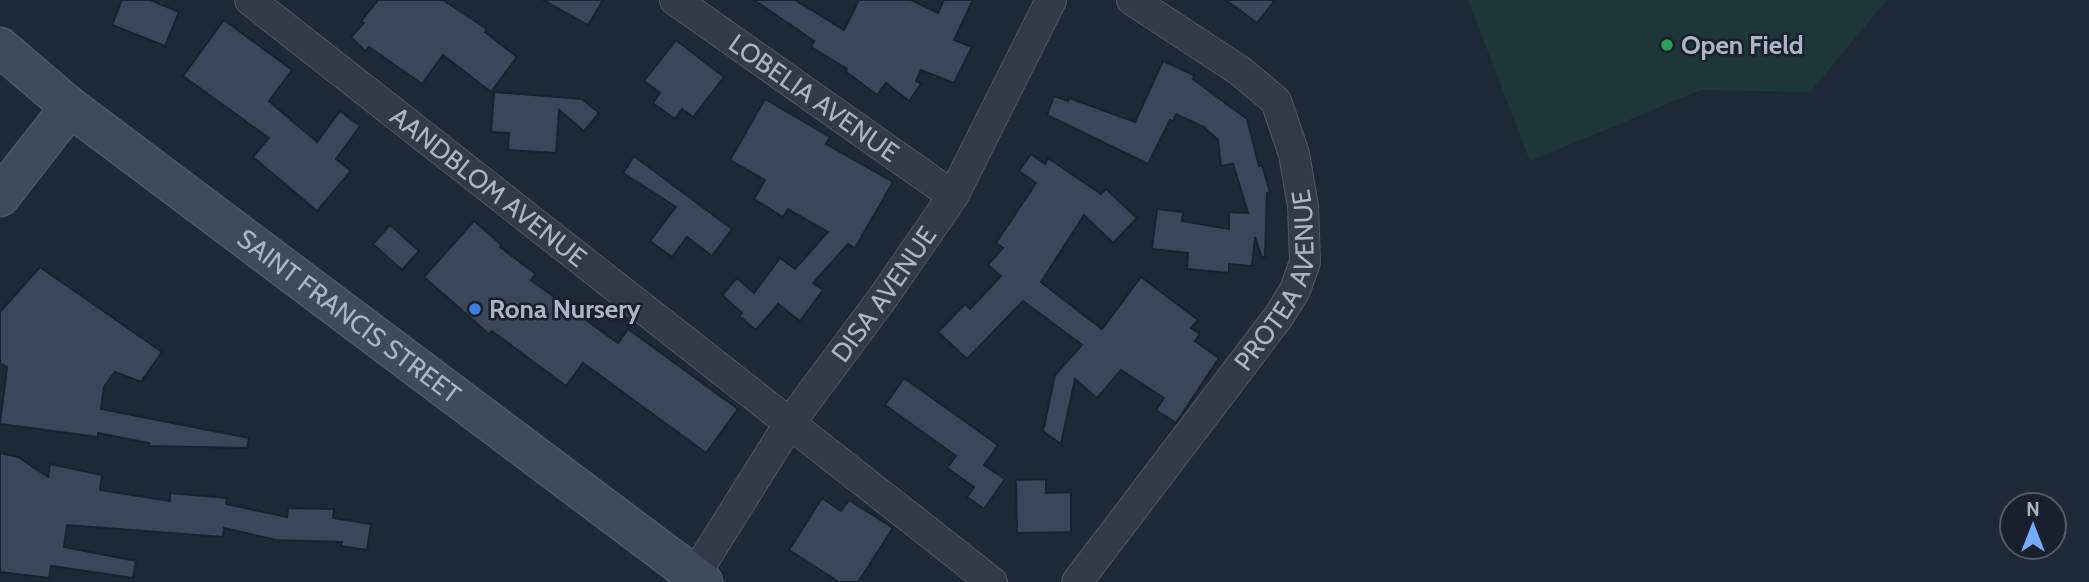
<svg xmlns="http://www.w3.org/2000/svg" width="2089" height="582" viewBox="0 0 2089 582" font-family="Cabin,sans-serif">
  <rect width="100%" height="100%" fill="#1d2937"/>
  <path fill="#1f3638" d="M1468 0H1887L1810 92 1701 90 1530 161Z"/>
  <g fill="#394758" stroke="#19222e" stroke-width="2">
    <path d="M122 0H150L179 12 165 46 112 25Z"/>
    <path d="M378 0H443L487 29 485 32 517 57 491 92 443 55 422 84 369 47 365 51 351 37 364 23 361 21Z"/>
    <path d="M543 0H603L588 25Z"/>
    <path d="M754 0H795L844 30 859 0H911L938 13 944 0H973L954 40 972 47 954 83 921 70 916 81 921 84 909 101 886 83 877 95 845 71 847 69 811 47 814 41Z"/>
    <path d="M1226 0H1275L1257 23Z"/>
    <path d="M224 20 292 70 269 101 317 142 340 111 360 126 336 159 351 171 317 211 253 157 269 138 183 76Z"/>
    <path d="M676 40 724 77 693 117 682 109 675 119 653 103 660 93 644 81Z"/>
    <path d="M1163 61 1194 75 1193 79 1247 119 1259 166 1262 165 1270 192 1267 193 1265 257 1262 258 1255 237 1252 266 1229 264V273L1187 269 1188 253 1152 249 1157 209 1183 212 1182 221 1229 229V212L1248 213 1233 164 1221 166 1218 140 1204 127 1176 114 1173 122 1170 120 1148 164 1047 115 1054 96 1068 101 1069 98 1135 122Z"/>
    <path d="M494 92 582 99 599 113 584 131 559 110 556 153 508 150 509 133 491 132Z"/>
    <path d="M765 99 830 137 826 144 893 182 855 248 848 244 813 283 823 290 800 321 778 304 756 330 739 316 742 313 722 295 737 278 754 293 780 258 795 269 828 232 788 209 783 217 754 199 765 180 730 160Z"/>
    <path d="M1031 154 1045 164 1048 158 1101 194 1106 189 1137 218 1113 243 1084 215 1041 282 1102 329 1141 277 1198 320 1191 328 1200 334 1195 341 1219 358 1176 423 1156 410 1164 398 1121 370 1097 398 1075 379 1061 444 1043 431 1055 375 1082 345 1023 301 967 359 938 332 965 304 970 309 1001 276 988 265 1003 248 996 243 1036 183 1019 171Z"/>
    <path d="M634 156 732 229 712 256 687 237 672 257 650 241 676 207 623 173Z"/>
    <path d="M474 221 502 245 500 247 536 274 531 280 618 343 628 329 738 409 706 453 583 363 566 386 492 331 489 334 424 277Z"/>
    <path d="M390 225 419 251 402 270 373 244Z"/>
    <path d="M40 267 162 352 141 382 115 372 104 387 101 409 249 438 247 448 149 446V443L98 433V437L0 424 7 367 0 363V312Z"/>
    <path d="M904 378 998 445 984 465 1005 479 984 509 967 497 974 487 947 468 956 456 885 405Z"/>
    <path d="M0 453 18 457 48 477 50 464 102 475 100 490 170 501V493L227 498 226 504 287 517 288 508 334 509 333 518 371 524 367 550 341 546 342 542 276 540 224 528 223 537 67 525 64 547 136 561 133 578 51 566 49 578 0 572Z"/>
    <path d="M1046 479V493L1071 492V532L1017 533 1016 480Z"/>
    <path d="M822 498 841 511 849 500 893 528 858 582H839L789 550Z"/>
  </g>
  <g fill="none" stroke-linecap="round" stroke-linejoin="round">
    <defs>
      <g id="street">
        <path id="s1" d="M250 0 992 582"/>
        <path id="s2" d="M675 0 953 196"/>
        <path id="s3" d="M694 576 789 424 884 296 953 196 1051 0"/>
        <path id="s4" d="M1077 582 1279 316 1295 290 1305 262 1303 206 1294 154 1276 101 1240 71 1132 0"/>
      </g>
      <g id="secondary">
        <path id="s5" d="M0 47 70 107 703 582"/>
        <path d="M0 197 70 107"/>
      </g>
    </defs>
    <use href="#street" stroke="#4f5866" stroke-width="32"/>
    <use href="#secondary" stroke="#4f5866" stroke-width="41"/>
    <use href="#street" stroke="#313b48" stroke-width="30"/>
    <use href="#secondary" stroke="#3f4a5b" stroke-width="38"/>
  </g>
  <circle fill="#2e9e5b" stroke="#17202c" stroke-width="2.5" cx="1667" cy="45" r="7"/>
  <circle fill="#3f7fe0" stroke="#17202c" stroke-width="2.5" cx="475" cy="309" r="7"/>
  <g text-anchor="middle" stroke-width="5" stroke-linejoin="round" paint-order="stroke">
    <g font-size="26" font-weight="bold" fill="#abb5c5" stroke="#17202c" text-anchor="start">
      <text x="1681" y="54">Open Field</text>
      <text x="489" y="318">Rona Nursery</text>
    </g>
    <g font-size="26" fill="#abb5c5" stroke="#17202c">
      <text dy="9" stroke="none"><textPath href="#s2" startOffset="170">LOBELIA AVENUE</textPath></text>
      <text dy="9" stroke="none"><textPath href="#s1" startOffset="303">AANDBLOM AVENUE</textPath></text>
      <text dy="9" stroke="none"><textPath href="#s4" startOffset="368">PROTEA AVENUE</textPath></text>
      <text dy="9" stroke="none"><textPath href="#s3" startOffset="340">DISA AVENUE</textPath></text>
      <text dy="9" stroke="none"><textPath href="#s5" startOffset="441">SAINT FRANCIS STREET</textPath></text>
    </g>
  </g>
  <g transform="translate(2033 526)"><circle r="33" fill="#17202c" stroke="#525c69" stroke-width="2"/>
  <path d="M0-5L12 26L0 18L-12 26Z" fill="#76acff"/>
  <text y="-10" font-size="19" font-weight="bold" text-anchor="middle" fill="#abb5c5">N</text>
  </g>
</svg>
